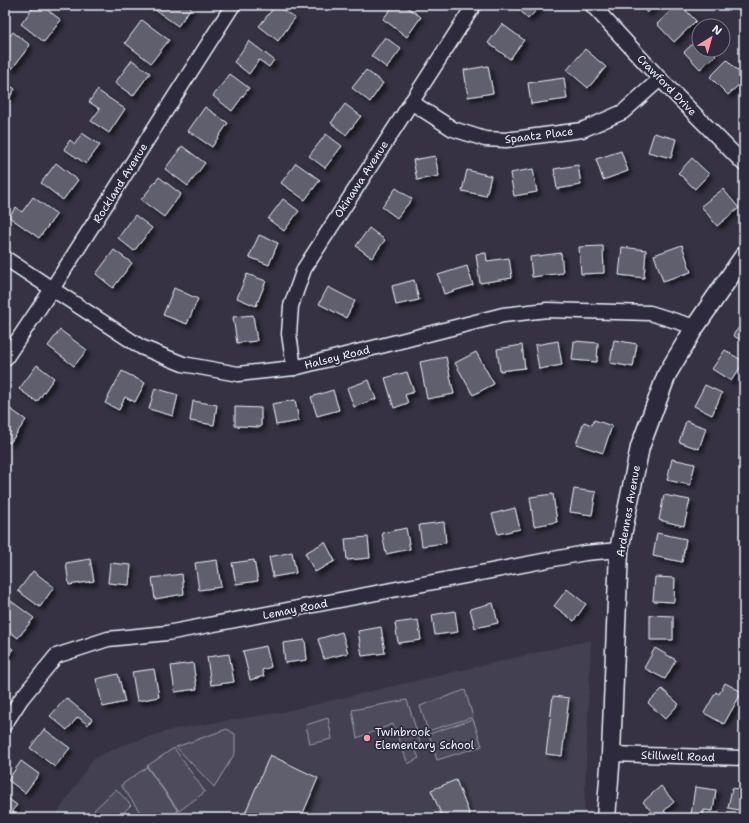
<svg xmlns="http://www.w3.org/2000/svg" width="749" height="823" viewBox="0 0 749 823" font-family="'Shantell Sans',sans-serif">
  <defs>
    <filter id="shadow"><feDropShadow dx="3.5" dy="3.5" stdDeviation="2" flood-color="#0009"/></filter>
  </defs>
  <rect width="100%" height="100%" fill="#363244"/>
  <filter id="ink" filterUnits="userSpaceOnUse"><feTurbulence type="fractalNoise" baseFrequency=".025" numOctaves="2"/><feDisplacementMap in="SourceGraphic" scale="8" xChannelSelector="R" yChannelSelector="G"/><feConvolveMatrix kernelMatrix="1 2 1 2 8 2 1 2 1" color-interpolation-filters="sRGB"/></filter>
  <g filter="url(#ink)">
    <path fill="#433f51" d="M591 640 584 818H54L93 759 120 746 174 729 282 712Z"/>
    <g fill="#4d4b5c" stroke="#9a9eaa">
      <path d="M465 690 473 717 428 731 420 706Z"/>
      <path d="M407 700 422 748 416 751 419 758 408 764 393 724 357 738 352 710Z"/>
      <path d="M328 718 332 739 310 744 306 725Z"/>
      <path d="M473 719 482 746 437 760 429 734Z"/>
      <path d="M227 729 235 734V753L214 787 176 747Z"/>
      <path d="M174 748 205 792 179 811 147 766Z"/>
      <path d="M147 767 178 811 168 818H144L121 785Z"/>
      <path d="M116 789 131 805 118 818H102L94 810Z"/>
    </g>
    <g fill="#605e6e" stroke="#e8f1f8" filter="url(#shadow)">
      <path d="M35 5H41L61 20 44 42 21 24Z"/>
      <path d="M148 5H193L178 26Z"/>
      <path d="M276 5 295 18 278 41 259 26Z"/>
      <path d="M394 5H404L421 17 407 37 383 19Z"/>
      <path d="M515 5H542L528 19Z"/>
      <path d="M640 5H656L647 13Z"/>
      <path d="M677 5H681L696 21 674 42 657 24Z"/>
      <path d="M142 20 169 40 151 63 125 43Z"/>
      <path d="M502 24 524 40 510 59 488 43Z"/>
      <path d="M13 32 30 45 12 69 5 63V42Z"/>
      <path d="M385 37 401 49 387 68 371 56Z"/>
      <path d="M699 38V50H711L716 55 700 69 684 52Z"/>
      <path d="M249 41 274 60 269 67 259 60 249 74 234 62Z"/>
      <path d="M585 49 606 67 588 88 567 70Z"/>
      <path d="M132 60 150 73 133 96 115 83Z"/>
      <path d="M727 60 744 77V80L728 95 710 77Z"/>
      <path d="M488 66 493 93 468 97 464 70Z"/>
      <path d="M366 70 383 83 370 102 352 88Z"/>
      <path d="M230 74 249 88 232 111 213 96Z"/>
      <path d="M564 78 567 99 531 104 528 83Z"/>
      <path d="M5 82 15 89 8 100 5 98Z"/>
      <path d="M97 90 125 109 109 133 91 121 100 109 89 102Z"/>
      <path d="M345 104 361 116 346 135 331 123Z"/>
      <path d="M205 107 228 123 212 147 188 131Z"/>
      <path d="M82 133 100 145 86 164 64 149 70 140 75 144Z"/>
      <path d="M654 133 676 139 671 158 648 152Z"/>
      <path d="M326 134 342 146 325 168 309 156Z"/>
      <path d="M182 146 205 163 188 186 165 169Z"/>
      <path d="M621 151 628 171 603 180 596 159Z"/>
      <path d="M435 156 439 176 417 180 413 160Z"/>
      <path d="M692 158 709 174 695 189 678 173Z"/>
      <path d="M56 163 78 180 63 200 41 183Z"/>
      <path d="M296 163 320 180 305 200 281 183Z"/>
      <path d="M578 165 581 185 557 189 554 169Z"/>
      <path d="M533 169 537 192 514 196 510 173Z"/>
      <path d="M467 170 491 176 486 196 462 191Z"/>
      <path d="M159 177 181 194 164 217 141 200Z"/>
      <path d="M396 188 412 199 397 218 382 207Z"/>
      <path d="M723 189 739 208 717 226 701 206Z"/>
      <path d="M33 197 57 214 39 238 9 217 16 207 22 212Z"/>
      <path d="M283 199 299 211 284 231 268 219Z"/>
      <path d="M135 215 152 228 134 251 118 238Z"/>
      <path d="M369 228 385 240 372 258 356 246Z"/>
      <path d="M259 235 278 243 269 265 249 257Z"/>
      <path d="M682 245 691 272 663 281 654 255Z"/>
      <path d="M603 246 604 273 581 274 579 247Z"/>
      <path d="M622 247 646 250 644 278 619 275Z"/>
      <path d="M114 250 132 263 113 288 96 274Z"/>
      <path d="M486 253 487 261 509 258 512 278 480 283 476 254Z"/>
      <path d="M561 253 563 273 532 277 530 257Z"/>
      <path d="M467 266 473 285 444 294 438 275Z"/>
      <path d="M247 274 266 281 256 306 237 298Z"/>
      <path d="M414 280 419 300 396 305 392 286Z"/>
      <path d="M328 287 355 301 346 318 319 304Z"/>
      <path d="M174 288 198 299 187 324 163 315Z"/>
      <path d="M253 315 257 341 237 343 233 317Z"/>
      <path d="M744 321V343L733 335Z"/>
      <path d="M60 330 87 350 74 366 48 346Z"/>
      <path d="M614 340 637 344 633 367 610 363Z"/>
      <path d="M558 341 562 365 539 369 535 345Z"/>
      <path d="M574 341 598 343 597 362 572 360Z"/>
      <path d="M522 345 525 368 500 371 497 349Z"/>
      <path d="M725 350 744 362 731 381 712 369Z"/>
      <path d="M476 352 494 384 473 395 455 363Z"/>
      <path d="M446 357 454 394 427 399 420 362Z"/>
      <path d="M37 365 54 378 37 402 19 389Z"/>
      <path d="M122 371 145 383 135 402 125 397 119 410 105 403Z"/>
      <path d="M407 372 414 392 405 395 408 403 394 408 385 378Z"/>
      <path d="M369 380 376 399 354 407 347 388Z"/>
      <path d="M705 385 722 393 712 415 694 406Z"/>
      <path d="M155 388 178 395 173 416 149 409Z"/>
      <path d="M333 390 339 410 317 416 311 397Z"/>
      <path d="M295 400 299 421 276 425 272 404Z"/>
      <path d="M193 401 217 405 214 425 190 421Z"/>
      <path d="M235 407 261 408V427L235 426Z"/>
      <path d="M9 408 26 420 10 443 5 440V413Z"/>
      <path d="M594 420 612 426 603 453 576 444 584 422 592 425Z"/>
      <path d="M686 421 706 428 699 449 679 442Z"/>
      <path d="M672 459 695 464 690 485 667 480Z"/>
      <path d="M574 489 596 492 592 515 570 512Z"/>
      <path d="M553 494 557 522 534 526 530 497Z"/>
      <path d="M664 495 690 500 684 526 659 520Z"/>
      <path d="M515 508 520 529 498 534 492 514Z"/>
      <path d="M444 522 446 543 422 546 419 525Z"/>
      <path d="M406 528 410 549 386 554 382 533Z"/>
      <path d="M657 533 686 539 682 562 653 556Z"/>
      <path d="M368 537 370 558 347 560 345 539Z"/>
      <path d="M325 542 335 561 315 572 305 553Z"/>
      <path d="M292 552 296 573 273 577 269 557Z"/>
      <path d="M90 559 94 581 69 585 66 563Z"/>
      <path d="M217 560 221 587 199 590 195 563Z"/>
      <path d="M254 560 258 581 236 584 232 563Z"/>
      <path d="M110 563 131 565 129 585 108 583Z"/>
      <path d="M33 571 54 587 40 607 18 591Z"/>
      <path d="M182 574 184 594 155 599 152 578Z"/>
      <path d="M655 577 675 578 674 602 653 601Z"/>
      <path d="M567 589 586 604 574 621 554 606Z"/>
      <path d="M11 601 34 618 18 638 5 628V609Z"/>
      <path d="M493 603 498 623 475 628 470 609Z"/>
      <path d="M455 611 458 632 435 635 432 615Z"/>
      <path d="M650 615 673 616V640H650Z"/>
      <path d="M418 620 421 640 398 643 395 623Z"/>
      <path d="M381 627 385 653 362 656 358 631Z"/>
      <path d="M342 632 348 653 324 659 318 639Z"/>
      <path d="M305 640 307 660 285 663 283 643Z"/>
      <path d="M5 643 13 649 5 659Z"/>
      <path d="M266 646 271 667 262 670 264 676 250 680 243 651Z"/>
      <path d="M655 648 676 660 665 679 644 668Z"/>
      <path d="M229 654 234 682 211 685 207 657Z"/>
      <path d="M193 663 197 689 175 692 171 666Z"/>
      <path d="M154 669 159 697 137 701 132 672Z"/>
      <path d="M118 674 125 702 103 707 96 679Z"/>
      <path d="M725 683 742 692 724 724 704 713 716 692 719 694Z"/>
      <path d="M662 689 679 704 665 719 648 703Z"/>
      <path d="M553 696 569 698 562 756 546 754Z"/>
      <path d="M66 698 92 719 88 725 78 717 67 730 50 716Z"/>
      <path d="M44 729 70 748 55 767 30 748Z"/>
      <path d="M270 755 318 778 301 818H243Z"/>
      <path d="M21 761 39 774 25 793 8 780Z"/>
      <path d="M456 780 471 818H431L441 814 431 790Z"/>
      <path d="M661 786 674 802 664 811 668 815 665 818H657L643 802Z"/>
      <path d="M695 787 716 790 713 811 704 810 703 816 691 815Z"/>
      <path d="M732 788 744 790V811L728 808Z"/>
      <path d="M5 796 17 805 12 811 18 816 17 818H5Z"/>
    </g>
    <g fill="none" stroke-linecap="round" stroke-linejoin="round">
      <defs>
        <g id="minor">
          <path d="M592 5 660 79 744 164"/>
          <path d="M411 102 453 129 485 139 506 140 582 130 623 112 660 79"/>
          <path d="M5 258 141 347 183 364 238 374 294 368 503 315 547 310 650 313 695 327"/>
          <path d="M5 359 52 289 233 5"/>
          <path d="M294 368 289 334 291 306 304 269 474 5"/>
          <path d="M5 724 21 699 56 656 108 639 167 633 585 553 619 550"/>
          <path d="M611 754 744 758"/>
        </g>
        <path id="tertiary" d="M606 818 611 754 619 550 640 447 667 374 695 327 744 256"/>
      </defs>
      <use href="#minor" stroke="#e8f1f8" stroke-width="17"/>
      <use href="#tertiary" stroke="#e8f1f8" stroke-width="21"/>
      <use href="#minor" stroke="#2f2a3d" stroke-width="14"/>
      <use href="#tertiary" stroke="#2f2a3d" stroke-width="18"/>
    </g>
  </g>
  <circle fill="#ff9aa2" stroke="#2f2a3d" stroke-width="1.5" cx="367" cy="738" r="4"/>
  <g text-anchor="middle" stroke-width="3.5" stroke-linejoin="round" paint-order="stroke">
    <g font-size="11" fill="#e8f1f8" stroke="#2f2a3d">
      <text transform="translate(667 85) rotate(46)" y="4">Crawford Drive</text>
      <text transform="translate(539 135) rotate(-7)" y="4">Spaatz Place</text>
      <text transform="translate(361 179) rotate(-57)" y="4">Okinawa Avenue</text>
      <text transform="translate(120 183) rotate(-58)" y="4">Rockland Avenue</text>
      <text transform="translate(337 357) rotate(-14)" y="4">Halsey Road</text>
      <text transform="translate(628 511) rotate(-80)" y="4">Ardennes Avenue</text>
      <text transform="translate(295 609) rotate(-11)" y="4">Lemay Road</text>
      <text transform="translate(678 756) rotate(2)" y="4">Stillwell Road</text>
    </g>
    <g font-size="11" fill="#e8f1f8" stroke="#2f2a3d" text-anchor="start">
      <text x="375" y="736">Twinbrook<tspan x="375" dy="13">Elementary School</tspan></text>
    </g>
  </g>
  <rect width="749" height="823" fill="none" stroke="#2f2a3d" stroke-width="20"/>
  <rect x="10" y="10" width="729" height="803" fill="none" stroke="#e8f1f8" stroke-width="1.5" filter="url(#ink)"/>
  <g transform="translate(711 38) rotate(37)"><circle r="19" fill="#2f2a3d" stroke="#797a88"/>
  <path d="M0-3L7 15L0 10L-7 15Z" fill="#ff9aa2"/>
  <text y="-6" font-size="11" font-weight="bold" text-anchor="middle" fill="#e8f1f8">N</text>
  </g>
</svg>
